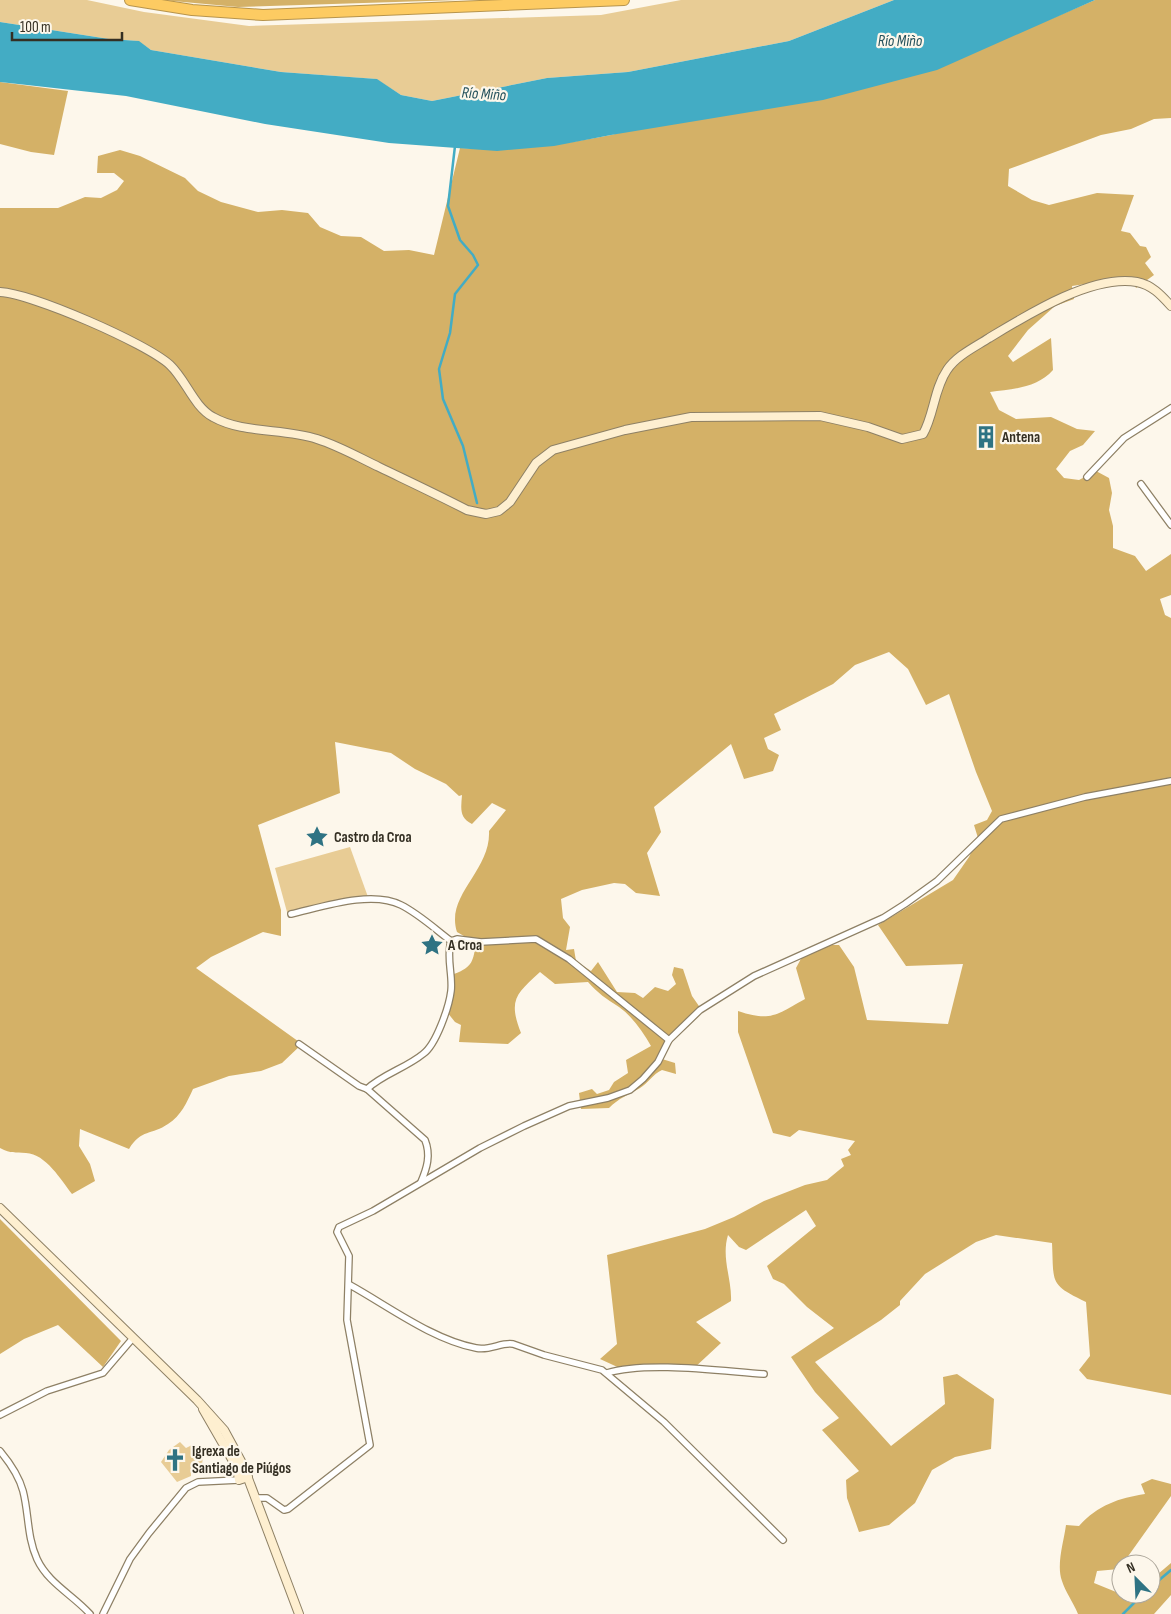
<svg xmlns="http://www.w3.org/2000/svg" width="1171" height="1614" viewBox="0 0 1171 1614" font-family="'Sofia Sans Condensed',sans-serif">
  <rect width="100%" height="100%" fill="#fdf7eb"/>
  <g fill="#e8cc95">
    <path d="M0 0H87L144 12 249 26 601 15 681 0H894L789 41 628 72 547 78 432 101 401 95 376 79 281 72 151 50 138 41 109 39 0 22Z"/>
    <path d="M350 847 368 897 287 912 275 868Z"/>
    <path d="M180 1442 186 1448 192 1445 203 1456 202 1465 191 1466V1476L177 1482 161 1462 169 1450Z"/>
  </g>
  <g fill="#d4b167">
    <path d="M162 0H458L238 7Z"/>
    <path d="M1095 0H1171V118L1154 119 1131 129 1101 135 1009 169 1008 186 1032 200 1049 205 1097 193 1134 195 1121 231 1130 233 1140 246 1146 247 1151 257 1145 263 1154 275 1136 288 1131 277 1072 286 1074 299 1055 306 1028 330 1008 356 1013 362 1051 338 1053 370C1037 388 1013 389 990 392L999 410 1016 419 1051 417 1077 429 1095 431 1083 445 1070 451 1056 469 1064 478 1079 480 1096 471 1109 478 1112 493 1109 510 1113 526V548L1135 556 1146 571 1171 554V595L1160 599 1165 615 1171 618V1395L1087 1379 1079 1370 1090 1356 1086 1302C1049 1284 1054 1284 1052 1243L996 1235 976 1242 925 1274 900 1301V1305L881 1320 815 1362 891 1446 945 1404 943 1377 957 1374 994 1399 991 1449 955 1457 932 1470 915 1503 889 1525 859 1532 847 1498 846 1480 859 1471 822 1430 839 1418 815 1392 791 1357 834 1328 807 1307 784 1284 773 1279 767 1266 816 1226 806 1210 746 1250 739 1247 728 1235C721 1258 732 1279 731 1301L696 1322 721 1343 693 1369 624 1370 600 1359 617 1344 607 1255 705 1229 734 1217 764 1201 805 1185 827 1180 844 1166 841 1159 851 1155 848 1150 855 1141 799 1130 790 1137 773 1133 738 1032V1011C771 1022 776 1015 805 999L796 968 803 955 832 945H839L854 967 867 1020 948 1024 963 964 906 966 878 925 953 880 969 857 978 838 974 825 987 820 992 811 976 772 949 694 926 705 908 669 889 652 855 665 833 684 774 714 781 730 764 738 768 749 779 755 773 771 744 779 731 744 654 807 661 832 647 853 660 896 636 893 625 884 614 883 582 890 561 899 563 918 570 927 566 950 574 949 576 961 591 971 598 962 617 992 635 993 643 998 655 987 668 991 676 984 672 975 674 967 683 969 692 996 701 1009 665 1047 662 1059 675 1063 676 1074 662 1070C653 1074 648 1083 640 1088 628 1095 619 1098 609 1108L581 1109 579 1093 592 1089 597 1094 609 1090 614 1082 628 1073 626 1060 651 1046C643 1032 632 1016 619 1007 605 998 599 994 588 982L555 984 540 972C516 994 508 1000 521 1033L508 1044 459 1042 461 1025 455 1022 447 1012 452 994 454 974C473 967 473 961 476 943L457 932C445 895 491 871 489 831L506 810 492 803 472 824C459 818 461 808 462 795L459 796 446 784 415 769 391 753 335 742 340 793 258 825 281 910V936L263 932 211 957 196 968 302 1044 282 1063 261 1071 229 1076 193 1089C187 1102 181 1116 168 1124 152 1135 141 1129 129 1149L80 1129 79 1146 90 1164 95 1181 72 1194C61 1180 46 1154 26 1153 14 1152 12 1154 0 1148V208H58L85 197 101 198 117 190 124 181 114 173H97L98 156 120 150 140 156 185 178 198 191 221 202 258 212 282 210 308 213 320 227 341 236 361 237 384 251 409 250 434 255 460 148C513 152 559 145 611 135L1020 32Z"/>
    <path d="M0 82 68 91 54 155 31 152 0 144Z"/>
    <path d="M0 1219 121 1341 103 1367 58 1325 24 1339 0 1354Z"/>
    <path d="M1152 1479 1171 1484V1496L1119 1569 1097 1571 1094 1583 1121 1594H1151V1580L1171 1563V1595L1154 1614H1078C1073 1602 1065 1591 1062 1581 1056 1565 1064 1541 1066 1525L1079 1526C1098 1505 1119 1498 1145 1494L1141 1484Z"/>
  </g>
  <path fill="#43acc4" d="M894 0H1095L937 70 823 100 611 135 554 146 497 151 389 143 265 124 126 96 0 82V22L109 39 139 41 151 50 281 72 377 79 401 95 432 101 547 78 628 72 789 41Z"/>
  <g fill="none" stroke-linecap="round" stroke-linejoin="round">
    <g stroke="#43acc4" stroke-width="2.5">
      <path d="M455 146 448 206 460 240 473 255 478 265 455 294 450 333 439 369 443 399 463 446 477 503"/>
      <path d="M1151 1587 1171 1570"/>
      <path d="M1123 1614 1143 1594"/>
    </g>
    <defs>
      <g id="street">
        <path d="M1087 477 1124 438 1171 408"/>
        <path d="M1141 484 1171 525"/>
        <path d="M291 914C322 907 371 890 401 905 419 914 435 929 451 941"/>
        <path d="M299 1044 359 1086 367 1089 425 1140C431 1155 427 1168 421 1182"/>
        <path d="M367 1089C383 1074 406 1068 423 1054 436 1045 449 1007 451 991 453 975 446 957 451 941L457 939 481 942 536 939 569 959 669 1040"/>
        <path d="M350 1285C388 1306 433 1340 476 1348 490 1351 501 1342 513 1344L544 1355 602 1370 664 1422 783 1540"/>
        <path d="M607 1373C647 1361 720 1371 764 1374"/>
        <path d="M0 1415 47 1391 103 1373 133 1338"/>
        <path d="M0 1451C10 1463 19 1476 23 1491 29 1514 27 1537 37 1559 48 1583 73 1595 90 1614"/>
        <path d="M256 1498H267L284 1510 288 1509 370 1445 347 1320 349 1256 337 1232 339 1227 373 1211 480 1148 524 1126 569 1106 608 1098 630 1090 643 1079 658 1062 669 1040 700 1010 754 976 883 918 905 904 937 881 1001 819 1085 797 1171 781"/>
        <path d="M103 1614 130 1559 149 1533 186 1488 198 1482 239 1480"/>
      </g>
      <g id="secondary">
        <path d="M0 292C33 294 146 343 170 365 186 380 194 407 213 417 243 434 284 428 317 439 339 446 358 457 379 467 408 481 438 495 467 510L486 514 499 511 510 502 536 463 553 450 625 430 691 417 820 416 868 427 902 439 923 434C934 415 934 389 947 370 956 356 975 347 989 338 1027 315 1092 274 1137 282 1152 285 1161 295 1171 306"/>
        <path d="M0 1208 197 1400 224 1430 243 1465 299 1614"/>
        <path d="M203 1409 237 1468 239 1480 248 1477"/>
      </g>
      <path id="highway" d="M130 0 192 10 263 15 624 0"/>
    </defs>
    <use href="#street" stroke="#8e8065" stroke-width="8"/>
    <use href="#secondary" stroke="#8e8065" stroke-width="10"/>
    <use href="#highway" stroke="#b7944c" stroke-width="12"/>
    <use href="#street" stroke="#fff" stroke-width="5.5"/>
    <use href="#secondary" stroke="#feefd0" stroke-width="8"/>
    <use href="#highway" stroke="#fdcb62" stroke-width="10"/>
  </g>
  <defs>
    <symbol id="building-bare" viewBox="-9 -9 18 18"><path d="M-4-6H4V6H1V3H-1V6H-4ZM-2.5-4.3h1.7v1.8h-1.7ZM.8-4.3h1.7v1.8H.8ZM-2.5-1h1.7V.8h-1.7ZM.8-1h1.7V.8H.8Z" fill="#2f7383" stroke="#fdf7eb" stroke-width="2.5" paint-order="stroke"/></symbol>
    <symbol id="sight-bare" viewBox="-9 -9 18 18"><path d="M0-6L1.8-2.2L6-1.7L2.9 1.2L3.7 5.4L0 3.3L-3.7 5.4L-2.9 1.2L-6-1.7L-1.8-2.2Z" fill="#2f7383" stroke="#fdf7eb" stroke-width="2.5" paint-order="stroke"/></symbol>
    <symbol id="church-bare" viewBox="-9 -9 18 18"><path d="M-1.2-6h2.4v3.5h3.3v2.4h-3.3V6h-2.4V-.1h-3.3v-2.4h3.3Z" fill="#2f7383" stroke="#fdf7eb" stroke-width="2.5" paint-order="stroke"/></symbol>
  </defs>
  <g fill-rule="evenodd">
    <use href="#building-bare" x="970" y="421" width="32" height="32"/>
    <use href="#sight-bare" x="301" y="821" width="32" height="32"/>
    <use href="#sight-bare" x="416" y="929" width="32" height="32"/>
    <use href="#church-bare" x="159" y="1444" width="32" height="32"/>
  </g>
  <g text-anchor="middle" stroke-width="4.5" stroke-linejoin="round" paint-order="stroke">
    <g font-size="15" font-weight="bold" fill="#342f23" stroke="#fdf7eb" text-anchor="start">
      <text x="1002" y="442">Antena</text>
      <text x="334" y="842">Castro da Croa</text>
      <text x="448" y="950">A Croa</text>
      <text x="192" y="1456">Igrexa de<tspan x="192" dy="17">Santiago de Piúgos</tspan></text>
    </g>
    <g font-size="16" font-style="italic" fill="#24515c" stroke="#fdf7eb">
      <text x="900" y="46">Río Miño</text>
      <text transform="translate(484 93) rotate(4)" y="6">Río Miño</text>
    </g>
  </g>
  <g transform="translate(1136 1579) rotate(336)"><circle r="24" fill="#fdf7eb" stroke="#ada79b"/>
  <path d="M0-4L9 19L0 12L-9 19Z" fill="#2f7383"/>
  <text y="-8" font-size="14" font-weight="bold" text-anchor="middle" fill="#342f23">N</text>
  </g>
  <path d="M12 32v8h110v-8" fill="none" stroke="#342f23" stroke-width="2.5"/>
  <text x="20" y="32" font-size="15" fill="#342f23" stroke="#fdf7eb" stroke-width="4" paint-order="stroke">100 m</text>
</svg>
